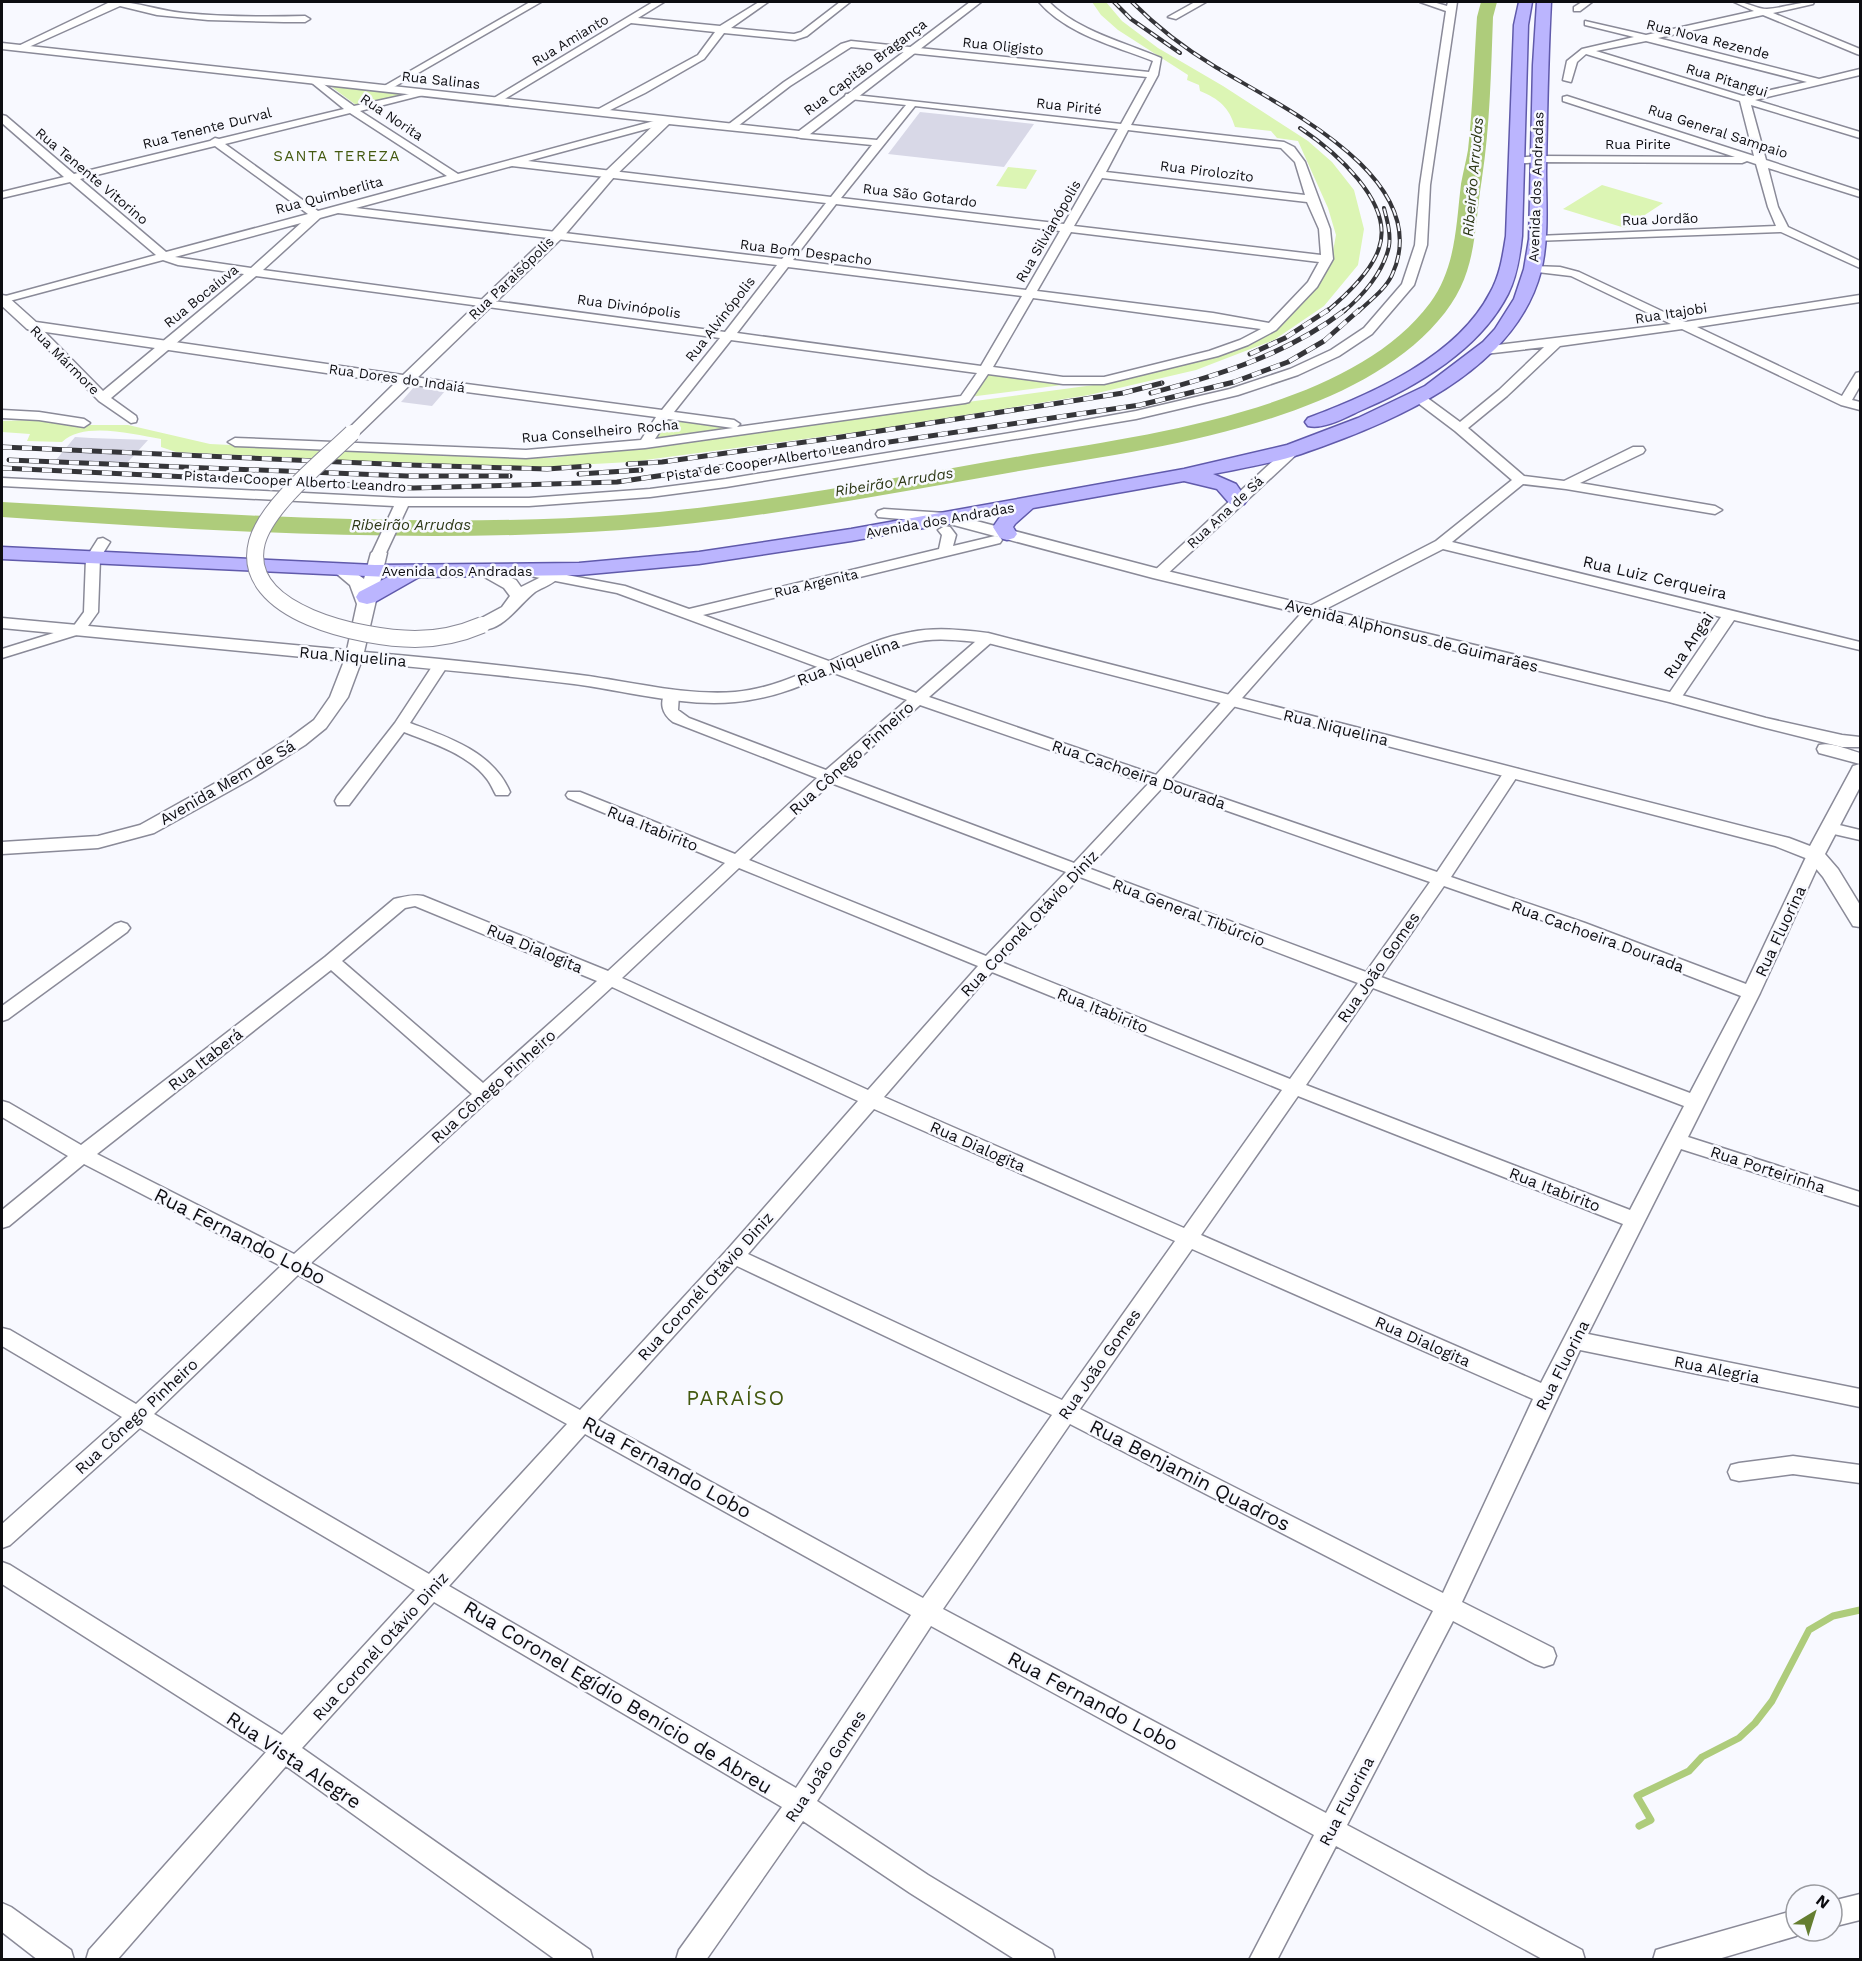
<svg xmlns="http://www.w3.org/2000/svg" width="1862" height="1961" viewBox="0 0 1862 1961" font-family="'Work Sans',sans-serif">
  <rect width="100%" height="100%" fill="#f8f9ff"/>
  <g fill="#dcf5b4">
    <path d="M1092 2H1106L1122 21 1158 48 1223 86 1308 141 1332 162 1354 190 1364 229 1358 265 1324 306 1274 340 1196 370 1089 395 865 431 630 462 540 467 363 461 176 452 161 447V439C132 434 84 421 62 442L27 441 30 434 2 432V421L31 420 77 425H128L210 444 436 455 551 458 1101 384 1179 364 1273 328 1331 262 1336 235 1328 208 1298 141 1277 138 1271 131 1235 127C1229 107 1219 99 1200 91L1199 85 1187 80 1188 75 1118 30 1101 15Z"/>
    <path d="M329 85 405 94 356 105Z"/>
    <path d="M1008 167 1037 170 1026 189 996 186Z"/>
    <path d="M1602 185 1663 203 1625 228 1563 209Z"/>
    <path d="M988 372 1085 382 969 397Z"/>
    <path d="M664 419 750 427 650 441Z"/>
  </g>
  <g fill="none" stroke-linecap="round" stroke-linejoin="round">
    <path stroke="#aecc7b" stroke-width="7" d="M1639 1826 1651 1820 1637 1796 1689 1771 1702 1757 1739 1738 1755 1723 1772 1701 1809 1630 1833 1616 1860 1610"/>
    <path fill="#aecc7b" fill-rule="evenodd" d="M1481 2H1497L1493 17C1491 71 1490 125 1482 178 1473 234 1478 276 1438 321 1351 422 1157 448 1031 469 895 492 759 520 622 530 416 544 207 531 2 517V502C208 513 416 529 622 515 760 505 897 477 1033 454 1154 434 1353 407 1430 303 1456 268 1456 225 1461 184 1463 173 1466 161 1468 150 1473 106 1474 61 1477 17Z"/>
  </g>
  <g fill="#d8d8e7">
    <path d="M920 112 1034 124 1004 167 888 154Z"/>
    <path d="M414 387 445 391 432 406 401 402Z"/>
    <path d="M75 437 91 438 148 440 127 463 56 460Z"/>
  </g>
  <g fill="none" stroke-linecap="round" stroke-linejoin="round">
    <defs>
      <g id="minor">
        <path d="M110 2C131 0 160 11 183 13 224 17 264 17 305 16L310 19 305 22H284L208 20 157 15 120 6 22 50 14 48Z"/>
        <path d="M530 2H541L387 91 379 89Z"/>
        <path d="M653 2H664L638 18 720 26 759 2H768L731 28 794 34 801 32 840 2H850L807 36 795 40 724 33 704 59 645 93 602 114 593 112 698 55 715 32 631 23 498 103 489 101Z"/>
        <path d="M1039 2H1049C1078 31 1124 42 1161 58L1158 75 1131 125 1284 142 1294 147 1305 162 1330 229 1333 259 1317 287 1276 330 1248 345 1218 356 1104 384H1063L988 374 969 402 965 403 645 448 526 458 235 446 228 442 235 438 526 450 641 440 656 417 406 384 400 380 406 376 662 410 720 338 256 276 111 398 136 416 137 419 136 422 131 423 99 401 28 329V323H36L103 391 244 274 178 265 163 260 2 303V297L156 255 70 182 2 198V192L64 177 2 123V115L6 116 74 174 210 141 215 138 219 139 344 109 312 83V79L315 78 354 106 423 91V95L360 111 458 174 665 118 670 121 669 123 528 161 831 197 872 145 801 138 797 137V133L877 140 906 105 850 99 845 96 846 94 1121 124 1147 77 851 47 790 86 734 129 725 127 784 82 841 44 851 41 1149 72 1153 61C1115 46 1066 34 1039 2ZM915 106 1118 129 1064 224 841 198ZM350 113 447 176 318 211 225 144ZM1128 130 1281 148 1295 162 1305 195 1106 172ZM215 146 308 214 166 252 80 179ZM512 166 826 203 782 259 356 208ZM1102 178 1307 202 1319 229 1321 255 1074 226ZM836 204 1060 231 1026 290 793 260ZM338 213 777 265 725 332 263 270 320 218ZM301 223 251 268 175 257ZM1071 232 1319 262 1308 282 1269 323 1213 313 1037 291ZM788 267 1022 296 981 366 737 333ZM1033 298 1261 329 1240 340 1209 351 1104 377H1063L993 367ZM731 340 977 373 961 396 737 427 740 424 734 420 674 412ZM668 419 733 428 655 439Z"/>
        <path d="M1195 2H1206L1176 19 1168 17Z"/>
        <path d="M1420 2H1433L1447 6 1448 2H1457L1430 185 1427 245 1414 285 1372 334 1339 356 1298 375 1238 395 1136 419 726 487 650 497 529 506H408L386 553 379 557 372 553 394 506 2 486V478L403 498H529L650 489 726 479 1047 427 1136 411 1230 389 1290 369 1331 350 1364 328 1402 284 1415 245 1420 185 1446 11Z"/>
        <path d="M1582 2H1592L1580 11H1574V7Z"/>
        <path d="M1734 2C1746 1 1756 9 1767 9 1783 8 1798 2 1814 2L1813 4 1773 13 1860 49V55L1857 54 1763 15 1658 38 1819 79 1860 69V75L1755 100 1860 132V138L1751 105 1766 160 1860 191V197L1768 168 1778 207 1788 227 1860 261V268L1781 232 1533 241V237L1537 236 1776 226 1768 207 1756 164 1747 161 1742 163 1538 162 1516 164 1511 161 1516 158 1538 156 1735 157 1563 101V97L1567 96 1754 156 1740 101 1586 54 1577 62 1571 82 1563 80 1567 61 1582 49 1634 37 1585 25V21L1646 35 1754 11ZM1646 41 1807 82 1743 96 1596 51Z"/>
        <path d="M1533 266 1560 267 1579 272 1685 322 1860 295V302L1697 327 1842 396 1856 373 1860 372V386L1852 400 1860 402V410L1841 405 1682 329 1560 346 1507 396 1468 428 1524 476 1564 481 1633 447H1643L1645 450 1643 453 1580 483 1715 506 1722 510 1715 514 1566 489 1523 484 1452 542 1860 642V650L1734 620 1679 701 1674 703 1666 698 1721 617 1443 549 1316 614 1170 780 1437 872 1506 769H1518L1520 772 1451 877 1585 923 1746 984 1807 855 1809 851H1821L1823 855 1760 993 1688 1137 1860 1192V1206L1681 1149 1588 1334 1860 1389V1407L1580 1350 1462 1602 1553 1648 1556 1656 1553 1664 1544 1667 1535 1664 1453 1621 1347 1825 1582 1950 1585 1960H1544L1336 1846 1277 1960H1249L1314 1835 931 1626 817 1801 928 1875 1052 1950 1055 1960H1016L910 1893 803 1821 706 1960H676L679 1950 782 1807 434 1602 302 1748 590 1950 593 1960H556L286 1766 117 1960H86L89 1950 266 1752 2 1584V1562L10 1565 282 1735 415 1590 140 1428 10 1545 2 1548V1524L122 1417 2 1346V1328L10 1330 136 1404 281 1266 84 1164 9 1226 2 1228V1210L68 1156 2 1117V1101L9 1103 81 1145 325 957 394 899C403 897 414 894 423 896L608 971 725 863 568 798 566 795 568 792H580L735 854 817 778 673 722C662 714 659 703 666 691H676L679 694 678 710 689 718 826 770 907 700 617 593 530 576 528 573 530 570 535 569 625 586 689 609 939 549 942 535 938 530 945 526 950 527 956 535 953 546 995 536 1000 537 1002 540 1000 543 703 615 916 693 983 635H993L995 638 993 641 929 697 1156 775 1306 608 1436 541 1512 480 1455 431 1414 400 1412 397 1414 394H1422L1460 422 1499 390 1544 347 1485 354 1479 350 1481 347 1671 324 1571 276 1529 271 1527 269ZM920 705 1148 784 1074 863 840 775ZM831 783 1066 872 986 956 749 860ZM1162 788 1430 882 1366 972 1088 868ZM739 868 978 966 868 1090 622 978ZM1080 877 1358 983 1290 1079 1001 962ZM1444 886 1573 931 1741 996 1690 1093 1381 977ZM415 906 597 981 483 1083 342 961 405 908ZM331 970 472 1094 294 1254 97 1154ZM992 972 1282 1090 1184 1228 884 1097ZM612 987 858 1101 727 1250 580 1410 311 1263ZM1373 988 1684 1106 1630 1210 1306 1085ZM1298 1096 1623 1224 1541 1383 1201 1235ZM874 1109 1175 1241 1062 1400 748 1254ZM1192 1249 1533 1399 1443 1593 1080 1409ZM737 1266 1052 1415 923 1598 598 1420ZM298 1275 567 1424 429 1574 154 1414ZM1070 1424 1433 1611 1326 1813 943 1609ZM585 1434 911 1615 796 1788 449 1586Z"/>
        <path d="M2 410 39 412 84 419 90 423 84 427 39 420 2 418Z"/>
        <path d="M1293 446 1298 447 1300 450 1298 453 1164 577H1154L1152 574 1154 571 1288 447Z"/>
        <path d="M103 538 110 542 100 558 98 612 83 633 2 658V649L73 627 84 612 86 558 98 539Z"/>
        <path d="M440 660 448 665 410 723C448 737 493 752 510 792L508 795H496C493 790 491 784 487 779 468 754 432 743 404 732L349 805H337L335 801 337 797 395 723 435 662Z"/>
        <path d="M1831 823 1860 830V840L1825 832 1823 828 1825 824Z"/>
        <path d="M121 922 127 924 130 928 127 932 8 1019 2 1021V1006L115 924Z"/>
        <path d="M1793 1456 1860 1465V1483L1793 1474 1739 1481 1731 1479 1728 1472 1731 1465 1739 1463Z"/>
        <path d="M1860 1894V1920L1832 1927V1901Z"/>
        <path d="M2 1903 11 1907 71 1950 74 1960H38L2 1932Z"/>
        <path d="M1796 1910V1931H1806L1796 1936 1715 1960H1653L1656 1950 1666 1947Z"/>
      </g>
      <g id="tertiary">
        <path d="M970 2H981L805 138 669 124 614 177 563 237 357 436H347L344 433 395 383 32 330 27 329 2 306V295L7 296 36 322 403 375 553 231 606 171 657 122 2 49V43L799 131Z"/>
        <path d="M884 509 946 513 1163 570 1674 693 1766 718 1842 735 1860 737V747H1842L1762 727 1669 702 1153 578 946 523 878 517 876 514 878 511Z"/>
        <path d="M379 548 387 553 364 652C433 658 503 665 572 674 626 680 681 696 735 692 797 687 850 642 911 632 937 627 962 630 988 633L1789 838 1810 846 1851 770 1853 766 1860 764 1819 753 1817 749 1819 745C1832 742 1848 750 1860 753V787L1825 854 1838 869 1860 905V927L1853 926 1823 877 1808 859 1775 846 988 643C963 641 936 636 911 643 851 658 798 697 735 702 682 707 627 691 574 684 503 675 432 669 361 662L348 697 326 728 305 745 251 779 154 833 98 848 2 854V842L98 836 140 825 237 771 291 737 314 720 330 697 344 661 2 628V618L347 650 357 604 350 585 331 569 339 564 345 565 364 579 371 553Z"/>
        <path d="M487 566 516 580 521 587 551 572 559 577C554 584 543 587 535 592 518 605 501 635 476 629L473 625 476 621 502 607 510 596 504 588 481 575 479 571Z"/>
      </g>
      <g id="primary">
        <path d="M1519 2H1532L1528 25 1522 236C1520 255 1517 276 1508 294 1480 349 1419 385 1364 409 1348 416 1325 430 1308 426L1305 422 1308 418C1372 394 1457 357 1490 293 1500 276 1503 255 1506 236L1514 25Z"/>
        <path d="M1537 2H1551C1548 58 1547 114 1546 171 1546 203 1549 239 1541 271 1515 372 1392 423 1301 454 1273 463 1242 468 1213 474L1236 484 1247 500 1244 504H1230L1217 489 1184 481 1033 508 1015 524 1013 527 1017 534 1014 538 1007 540 1000 538 993 527 1002 514 851 541 699 564 579 575 419 577 375 602 367 604 359 602 356 597 359 592 388 577 2 559V547L375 565 579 563 699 552 851 529 1184 469 1287 445 1358 418 1425 386 1483 342 1495 329 1514 299 1524 269 1529 239 1533 65Z"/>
      </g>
    </defs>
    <use href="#minor" stroke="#8a8a98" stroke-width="3"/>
    <use href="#tertiary" stroke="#8a8a98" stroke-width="3"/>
    <use href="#primary" stroke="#605aab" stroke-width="3"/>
    <use href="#minor" fill="#fff" fill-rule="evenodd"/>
    <use href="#tertiary" fill="#fff" fill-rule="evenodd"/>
    <use href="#primary" fill="#bbb5fe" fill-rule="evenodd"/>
    <defs>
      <g id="rail-far1">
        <path d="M1114 2 1131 19 1180 53"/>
        <path d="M1132 2C1157 27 1184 48 1214 66 1277 105 1437 177 1392 275 1385 290 1369 301 1358 312"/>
        <path d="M1300 128C1333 150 1395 202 1379 248 1372 271 1344 297 1326 312"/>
        <path d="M1343 312C1363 296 1384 271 1389 246 1391 233 1387 220 1384 208"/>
      </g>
      <g id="rail">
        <path d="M1250 354 1285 338 1328 310"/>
        <path d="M1151 393C1220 375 1288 354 1345 310"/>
        <path d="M2 447 409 465 547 469 589 466"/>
        <path d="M9 460 407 476H510"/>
        <path d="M628 464 662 462 841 437 1123 393 1162 383"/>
        <path d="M2 468 413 488 617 482 1140 405 1234 382 1288 362 1324 341 1359 310"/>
        <path d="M579 474 641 470"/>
      </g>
    </defs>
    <use href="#rail-far1" stroke="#353539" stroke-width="4"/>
    <use href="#rail" stroke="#353539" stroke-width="5"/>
    <use href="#rail-far1" stroke="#f8f9ff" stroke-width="2" stroke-dasharray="8" stroke-linecap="butt"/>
    <use href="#rail" stroke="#f8f9ff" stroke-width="4" stroke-dasharray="10" stroke-linecap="butt"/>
    <defs>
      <path id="tertiary-bridge" d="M352 433C324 460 267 505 257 542 238 614 366 639 415 639 438 639 461 634 482 625"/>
    </defs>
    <use href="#tertiary-bridge" stroke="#8a8a98" stroke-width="18" stroke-linecap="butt"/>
    <use href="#tertiary-bridge" stroke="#fff" stroke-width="16"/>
  </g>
  <g text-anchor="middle" stroke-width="5" stroke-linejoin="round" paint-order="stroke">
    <g font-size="14" fill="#0d0d11" stroke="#f8f9ff">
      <text transform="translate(1708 39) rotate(14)" y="5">Rua Nova Rezende</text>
      <text transform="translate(570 40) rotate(-31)" y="5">Rua Amianto</text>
      <text transform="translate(1003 46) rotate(6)" y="5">Rua Oligisto</text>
      <text transform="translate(865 67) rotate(-37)" y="5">Rua Capitão Bragança</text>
      <text transform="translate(441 80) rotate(6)" y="5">Rua Salinas</text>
      <text transform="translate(1727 80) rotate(17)" y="5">Rua Pitangui</text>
      <text transform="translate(1069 106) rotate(6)" y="5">Rua Pirité</text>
      <text transform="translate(392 117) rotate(34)" y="5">Rua Norita</text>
      <text transform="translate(207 128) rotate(-14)" y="5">Rua Tenente Durval</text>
      <text transform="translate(1718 131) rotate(18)" y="5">Rua General Sampaio</text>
      <text x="1638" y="149">Rua Pirite</text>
      <text transform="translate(1207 171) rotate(7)" y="5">Rua Pirolozito</text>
      <text transform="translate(92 176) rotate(40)" y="5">Rua Tenente Vitorino</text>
      <text transform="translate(1536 187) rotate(-88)" y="5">Avenida dos Andradas</text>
      <text transform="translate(329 195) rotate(-15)" y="5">Rua Quimberlita</text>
      <text transform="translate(920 195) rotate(7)" y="5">Rua São Gotardo</text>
      <text transform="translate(1660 219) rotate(-2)" y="5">Rua Jordão</text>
      <text transform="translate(1048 231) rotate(-60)" y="5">Rua Silvianópolis</text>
      <text transform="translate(806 252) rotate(7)" y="5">Rua Bom Despacho</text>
      <text transform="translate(511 278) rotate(-44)" y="5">Rua Paraisópolis</text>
      <text transform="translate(201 296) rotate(-39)" y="5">Rua Bocaíuva</text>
      <text transform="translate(629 306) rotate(8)" y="5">Rua Divinópolis</text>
      <text transform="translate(1671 313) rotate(-9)" y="5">Rua Itajobi</text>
      <text transform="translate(720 319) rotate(-52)" y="5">Rua Alvinópolis</text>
      <text transform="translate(65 360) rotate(45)" y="5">Rua Mármore</text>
      <text transform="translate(397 378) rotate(8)" y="5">Rua Dores do Indaiá</text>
      <text transform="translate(600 431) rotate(-5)" y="5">Rua Conselheiro Rocha</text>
      <text transform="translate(776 459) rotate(-9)" y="5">Pista de Cooper Alberto Leandro</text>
      <text transform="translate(295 481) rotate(3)" y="5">Pista de Cooper Alberto Leandro</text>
      <text transform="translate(1225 512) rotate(-43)" y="5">Rua Ana de Sá</text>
      <text transform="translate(940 520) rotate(-10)" y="5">Avenida dos Andradas</text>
      <text x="457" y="576">Avenida dos Andradas</text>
      <text transform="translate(816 583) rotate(-13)" y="5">Rua Argenita</text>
    </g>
    <g font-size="15" letter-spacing="1.5" fill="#43590f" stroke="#f8f9ff">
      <text x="337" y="161">SANTA TEREZA</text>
    </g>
    <g font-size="15" font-style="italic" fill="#2d3816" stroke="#f8f9ff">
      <text transform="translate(1473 177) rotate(-85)" y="5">Ribeirão Arrudas</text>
      <text transform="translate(894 482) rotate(-9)" y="5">Ribeirão Arrudas</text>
      <text x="411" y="530">Ribeirão Arrudas</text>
    </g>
    <g font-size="16" fill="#0d0d11" stroke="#f8f9ff">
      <text transform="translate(1655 577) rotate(13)" y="6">Rua Luiz Cerqueira</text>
      <text transform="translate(1412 635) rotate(14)" y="6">Avenida Alphonsus de Guimarães</text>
      <text transform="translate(1688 645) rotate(-56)" y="6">Rua Angai</text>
      <text transform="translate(353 656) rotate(5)" y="6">Rua Niquelina</text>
      <text transform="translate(848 661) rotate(-21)" y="6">Rua Niquelina</text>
      <text transform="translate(1336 727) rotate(14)" y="6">Rua Niquelina</text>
      <text transform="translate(851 758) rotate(-42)" y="6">Rua Cônego Pinheiro</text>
      <text transform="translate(1139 774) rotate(19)" y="6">Rua Cachoeira Dourada</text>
      <text transform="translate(227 782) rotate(-30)" y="6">Avenida Mem de Sá</text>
      <text transform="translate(653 828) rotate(22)" y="6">Rua Itabirito</text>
      <text transform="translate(1189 912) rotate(21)" y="6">Rua General Tibúrcio</text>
      <text transform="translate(1029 923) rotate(-47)" y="6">Rua Coronél Otávio Diniz</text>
      <text transform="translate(1780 931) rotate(-65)" y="6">Rua Fluorina</text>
      <text transform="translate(1598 936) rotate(20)" y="6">Rua Cachoeira Dourada</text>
      <text transform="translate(535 948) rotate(23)" y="6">Rua Dialogita</text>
      <text transform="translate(1378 967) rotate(-55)" y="6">Rua João Gomes</text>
      <text transform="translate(1103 1010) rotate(22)" y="6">Rua Itabirito</text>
      <text transform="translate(205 1059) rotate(-38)" y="6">Rua Itaberá</text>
      <text transform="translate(493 1086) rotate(-42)" y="6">Rua Cônego Pinheiro</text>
      <text transform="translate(978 1146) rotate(24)" y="6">Rua Dialogita</text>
      <text transform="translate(1768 1169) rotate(18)" y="6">Rua Porteirinha</text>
      <text transform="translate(1555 1189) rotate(21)" y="6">Rua Itabirito</text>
      <text transform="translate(705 1286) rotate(-48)" y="6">Rua Coronél Otávio Diniz</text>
      <text transform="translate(1423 1341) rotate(24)" y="6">Rua Dialogita</text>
      <text transform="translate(1099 1364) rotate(-55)" y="6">Rua João Gomes</text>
      <text transform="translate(1562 1365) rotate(-63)" y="6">Rua Fluorina</text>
      <text transform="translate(1717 1369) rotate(11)" y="6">Rua Alegria</text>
      <text transform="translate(136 1416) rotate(-43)" y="6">Rua Cônego Pinheiro</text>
      <text transform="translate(380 1646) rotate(-48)" y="6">Rua Coronél Otávio Diniz</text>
      <text transform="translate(825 1766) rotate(-56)" y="6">Rua João Gomes</text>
      <text transform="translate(1346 1801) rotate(-62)" y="6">Rua Fluorina</text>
    </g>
    <g font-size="20" fill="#0d0d11" stroke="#f8f9ff">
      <text transform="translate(240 1236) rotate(27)" y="7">Rua Fernando Lobo</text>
      <text transform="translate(667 1467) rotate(29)" y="7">Rua Fernando Lobo</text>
      <text transform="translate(1190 1475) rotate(27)" y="7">Rua Benjamin Quadros</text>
      <text transform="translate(618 1697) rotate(31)" y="7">Rua Coronel Egídio Benício de Abreu</text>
      <text transform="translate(1093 1701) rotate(28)" y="7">Rua Fernando Lobo</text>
      <text transform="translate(294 1760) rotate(34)" y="7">Rua Vista Alegre</text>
    </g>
    <g font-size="21" letter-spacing="1.5" fill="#43590f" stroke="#f8f9ff">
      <text x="736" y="1405">PARAÍSO</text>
    </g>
  </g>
  <rect width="1862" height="1961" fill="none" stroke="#0d0d11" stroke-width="6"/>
  <g transform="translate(1814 1913) rotate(38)"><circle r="28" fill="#f8f9ff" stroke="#9a9ba0" stroke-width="1.5"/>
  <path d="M0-4.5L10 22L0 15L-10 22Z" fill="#657e31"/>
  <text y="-9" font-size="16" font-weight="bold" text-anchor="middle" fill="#0d0d11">N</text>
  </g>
</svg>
